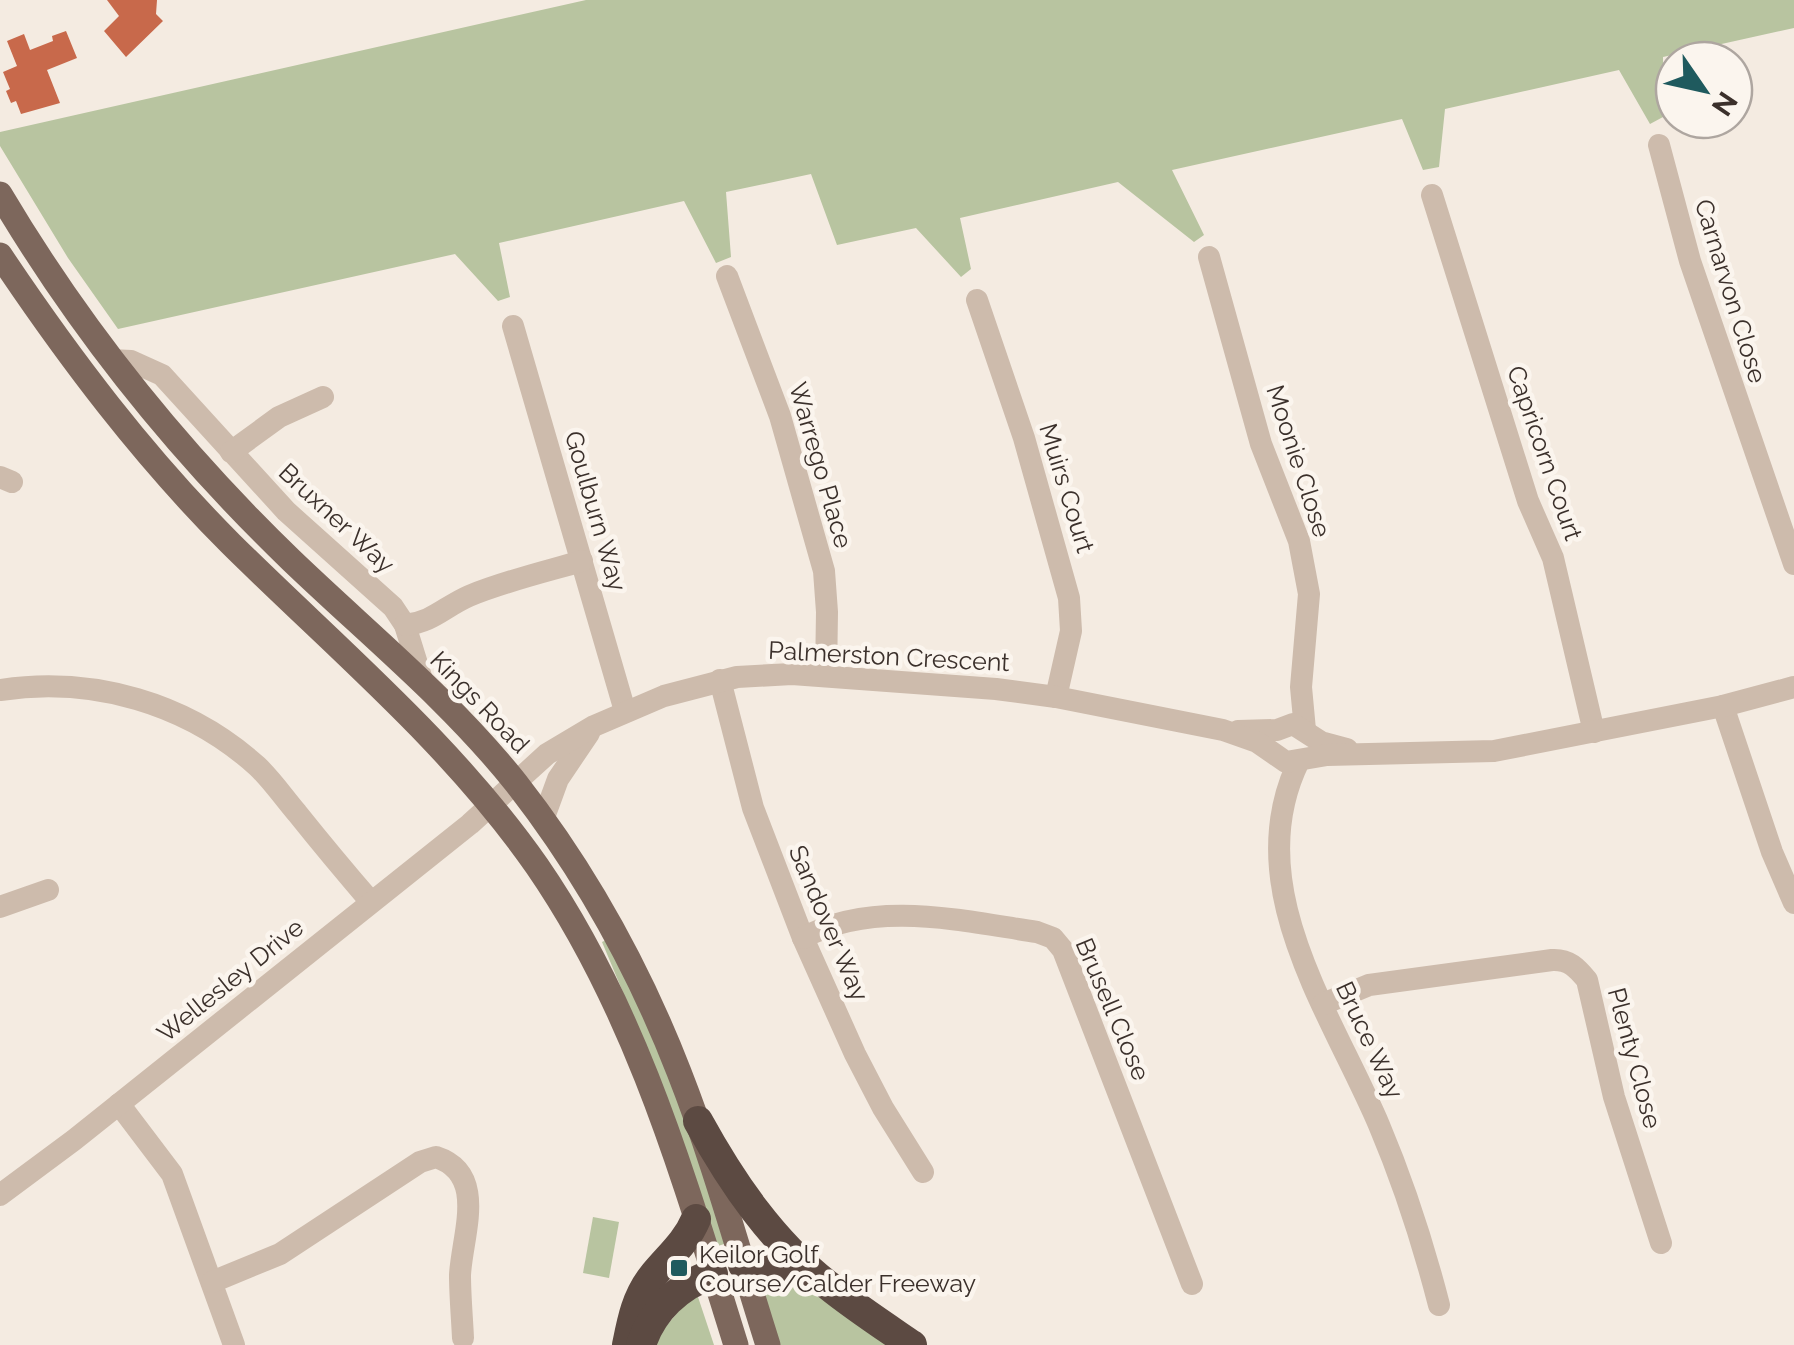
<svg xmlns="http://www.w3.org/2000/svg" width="1794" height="1345" viewBox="0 0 1794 1345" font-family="Raleway,sans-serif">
  <rect width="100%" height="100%" fill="#f4ebe1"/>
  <g fill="#b8c4a0">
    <path d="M586 0H1794V28L1663 57V117L1650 124 1619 70 1445 109 1439 167 1423 170 1402 119 1172 170 1204 235 1194 242 1118 182 960 218 971 269 961 277 916 228 837 245 811 174 726 192 731 257 716 263 684 201 499 243 510 297 498 301 455 254 118 329 68 258 0 146V132Z"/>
    <path d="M608 939 658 1042 727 1243 715 1247 650 1057 602 942Z"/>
    <path d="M593 1217 619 1222 609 1278 583 1273Z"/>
    <path d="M769 1280C817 1288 854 1319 894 1345H778L760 1288Z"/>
    <path d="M696 1291 714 1345H650Z"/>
  </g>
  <g fill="#c8694b">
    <path d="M107 0H157L156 14 163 21 126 57 104 31 119 16Z"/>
    <path d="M66 31 77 58 47 70 60 103 21 114 16 101 11 103 6 91 10 89 3 72 17 66 7 41 24 34 30 50 53 41 52 36Z"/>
  </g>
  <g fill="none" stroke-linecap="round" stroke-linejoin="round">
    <g stroke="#cdbbac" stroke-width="22">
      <path d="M1659 145 1690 261 1794 564"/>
      <path d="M1432 195 1528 501 1553 558 1594 732"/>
      <path d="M1209 257 1261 444 1299 541 1309 594 1301 687 1305 730"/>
      <path d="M727 276 780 416 824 571 827 612 826 676"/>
      <path d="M977 300 1024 438 1069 598 1071 631 1056 697"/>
      <path d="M513 326 625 711"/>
      <path d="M111 360 131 361 162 375 286 511 393 607 405 625 423 683"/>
      <path d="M231 452 279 417 323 397"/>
      <path d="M0 477 12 482"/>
      <path d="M405 625C433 622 444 607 469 596 505 581 544 572 582 561"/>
      <path d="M720 680 753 808 803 938 855 1054 883 1108 923 1172"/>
      <path d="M0 690C93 676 187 703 257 766 272 780 284 798 297 813 321 843 346 873 371 902"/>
      <path d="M1723 706 1772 852 1794 903"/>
      <path d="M1238 731 1277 730 1293 724 1321 742 1347 749"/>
      <path d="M1299 761C1238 885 1331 1012 1379 1125 1404 1184 1423 1243 1439 1305"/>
      <path d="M543 820 558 779 589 733"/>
      <path d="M0 907 48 890"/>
      <path d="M803 938C874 899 962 921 1037 932L1053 938 1063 950 1192 1284"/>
      <path d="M1323 1004 1369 985 1552 960C1569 959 1577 968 1587 980L1614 1097 1661 1243"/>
      <path d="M119 1104 172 1174 234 1345"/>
      <path d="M0 1195 74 1140 470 824 547 754 594 726 664 696 737 677 792 674 996 689 1056 697 1223 730 1257 742 1286 762 1327 755 1494 751 1723 706 1794 687"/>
      <path d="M212 1282 280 1254 420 1162 436 1157C488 1174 462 1235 460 1275 460 1295 462 1317 463 1338"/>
    </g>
    <g stroke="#7d675c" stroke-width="25">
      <path d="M0 194C80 329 178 451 291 560 367 633 450 700 516 783 584 870 639 969 679 1072 714 1161 739 1254 768 1345"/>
      <path d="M0 255C69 358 143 456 231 544 337 649 451 743 537 866 637 1011 684 1179 736 1345"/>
    </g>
    <g stroke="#5c4a42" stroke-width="30">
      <path d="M698 1121C732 1183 773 1243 829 1286 855 1307 884 1326 912 1345"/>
      <path d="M743 1265 776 1263 809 1277"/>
      <path d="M627 1345C632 1320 636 1298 652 1277 668 1257 686 1243 696 1219"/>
      <path d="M641 1345C652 1311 679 1285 713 1274"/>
    </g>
  </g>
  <rect fill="#1f5a5e" stroke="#fbf5ee" stroke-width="4" x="669" y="1258" width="20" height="20" rx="5"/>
  <g text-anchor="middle" stroke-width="9" stroke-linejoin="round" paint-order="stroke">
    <g font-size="25" fill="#3b302b" stroke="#fbf5ee">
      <text transform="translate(1731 291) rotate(73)" y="9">Carnarvon Close</text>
      <text transform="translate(1545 453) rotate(71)" y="9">Capricorn Court</text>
      <text transform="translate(1299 461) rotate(72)" y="9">Moonie Close</text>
      <text transform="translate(821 465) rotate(74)" y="9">Warrego Place</text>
      <text transform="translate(1067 488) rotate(73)" y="9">Muirs Court</text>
      <text transform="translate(596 511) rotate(74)" y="9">Goulburn Way</text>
      <text transform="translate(337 518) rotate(43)" y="9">Bruxner Way</text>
      <text transform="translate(889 656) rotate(3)" y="9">Palmerston Crescent</text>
      <text transform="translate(480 702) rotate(46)" y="9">Kings Road</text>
      <text transform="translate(829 923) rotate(67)" y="9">Sandover Way</text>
      <text transform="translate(230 980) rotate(-39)" y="9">Wellesley Drive</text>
      <text transform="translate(1113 1009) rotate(67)" y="9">Brusell Close</text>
      <text transform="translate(1370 1040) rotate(65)" y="9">Bruce Way</text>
      <text transform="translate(1635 1058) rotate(75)" y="9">Plenty Close</text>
    </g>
    <g font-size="25" fill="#3b302b" stroke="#fbf5ee" text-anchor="start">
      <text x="699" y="1263">Keilor Golf<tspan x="699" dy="29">Course/Calder Freeway</tspan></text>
    </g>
  </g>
  <g transform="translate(1704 90) rotate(124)"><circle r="48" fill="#fbf5ee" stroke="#aea6a0" stroke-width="2.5"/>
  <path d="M0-8L18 38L0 25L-18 38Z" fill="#1f5a5e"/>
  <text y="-15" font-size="28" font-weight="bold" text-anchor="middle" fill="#3b302b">N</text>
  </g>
</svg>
